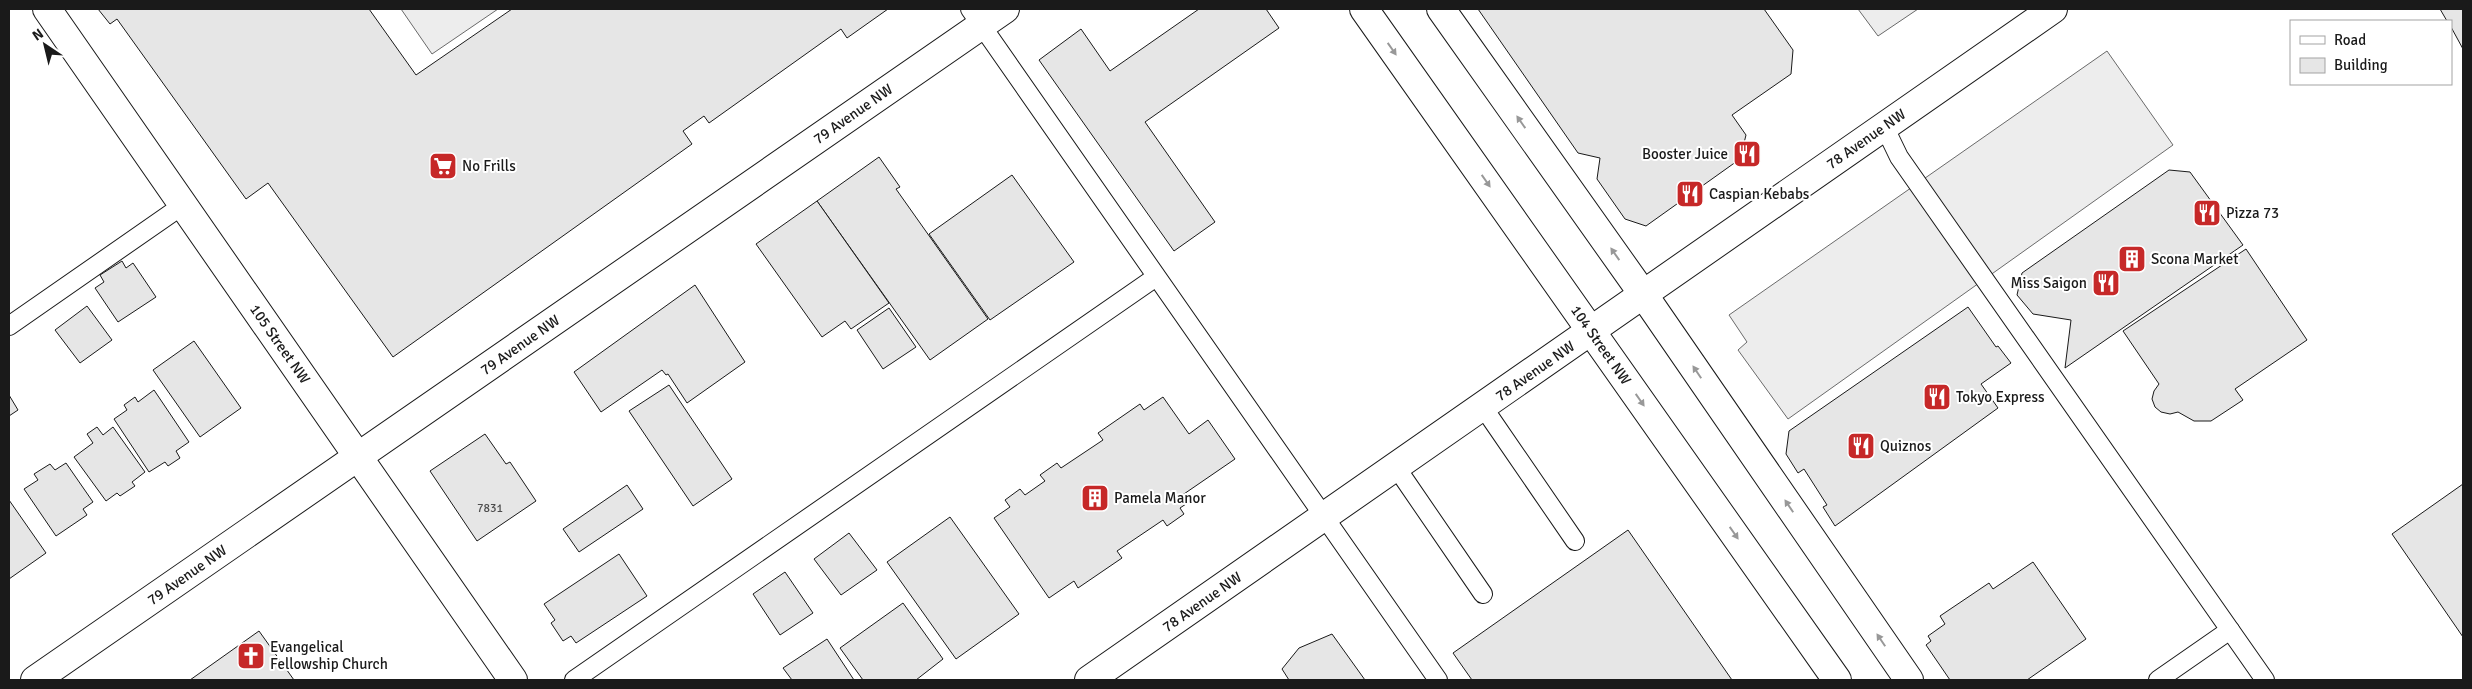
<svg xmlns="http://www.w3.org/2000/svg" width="2472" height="689" viewBox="0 0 2472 689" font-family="Signika,sans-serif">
  <rect width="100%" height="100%" fill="#fff"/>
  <g fill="#ededed" stroke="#6a6a6a">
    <path d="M401 9H498L432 54Z"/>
    <path d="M1858 9H1918L1878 36Z"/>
    <path d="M2107 51 2173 145 1788 419 1738 350 1747 342 1729 315Z"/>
  </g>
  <g fill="#e6e6e6" stroke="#1a1a1a">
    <path d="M98 9H369L416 75 512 9H888L847 38 841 29 709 123 704 116 683 131 692 144 393 357 268 183 246 199 117 19 110 24Z"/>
    <path d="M1199 9H1266L1279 28 1145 122 1215 222 1174 251 1039 60 1081 29 1110 71Z"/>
    <path d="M1478 9H1764L1793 50 1791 74 1732 115 1746 135 1740 159 1646 226 1625 219 1597 179 1600 158 1578 153Z"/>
    <path d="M2440 9H2463V49L2451 27V21H2447Z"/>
    <path d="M879 157 900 187 896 189 988 319 930 360 817 201Z"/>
    <path d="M2169 170 2190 172 2243 245 2065 368 2071 320 2033 314 2017 295 2022 273Z"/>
    <path d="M1012 175 1074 262 990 320 929 234Z"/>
    <path d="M817 201 889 303 851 329 845 321 822 337 756 244Z"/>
    <path d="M2246 249 2307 340 2235 389 2243 400 2211 421H2194L2178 412 2170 414 2161 412 2155 407 2152 399 2154 391 2159 384 2123 331Z"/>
    <path d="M122 261 126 268 133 263 156 297 118 322 95 288 104 282 100 275Z"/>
    <path d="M695 285 745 362 687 403 668 374 666 375 662 370 601 412 574 372Z"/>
    <path d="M87 306 112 340 80 363 55 330Z"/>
    <path d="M1968 307 1996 347 1998 346 2011 363 1981 384 1998 408 1835 526 1823 507 1827 505 1804 469 1798 473 1786 454 1789 431Z"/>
    <path d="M889 308 916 347 883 369 857 330Z"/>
    <path d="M194 341 241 408 200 437 153 370Z"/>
    <path d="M669 385 732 479 693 506 629 411Z"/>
    <path d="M154 390 189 442 176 451 180 458 168 466 165 462 149 472 114 419 127 410 124 405 135 397 138 402Z"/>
    <path d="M9 395 18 410 9 416Z"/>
    <path d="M1163 397 1189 434 1208 420 1235 459 1181 496 1186 504 1180 508 1184 514 1167 526 1163 520 1117 551 1122 558 1078 588 1074 581 1049 598 994 518 1010 507 1005 500 1020 489 1025 495 1045 481 1040 475 1057 463 1061 468 1103 440 1098 433 1140 404 1144 410Z"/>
    <path d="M97 427 103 435 113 427 145 472 132 482 135 486 120 496 117 493 106 501 74 457 93 443 87 434Z"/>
    <path d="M485 434 506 464 510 462 536 501 477 541 430 471Z"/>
    <path d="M66 463 93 502 83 509 87 515 56 536 24 489 38 480 34 474 50 464 55 470Z"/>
    <path d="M2463 484V637L2392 534Z"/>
    <path d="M627 485 643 509 579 552 563 529Z"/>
    <path d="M9 500 46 553 9 579Z"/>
    <path d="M950 517 1019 614 956 659 887 562Z"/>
    <path d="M1628 530 1732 680H1472L1453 653Z"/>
    <path d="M849 533 877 570 841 595 814 559Z"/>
    <path d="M619 554 647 596 576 643 571 636 563 641 551 623 555 620 544 604Z"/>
    <path d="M2033 562 2086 639 2027 680H1950L1926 645 1931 641 1928 636 1945 624 1940 616 1989 583 1993 589Z"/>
    <path d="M785 572 813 613 780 635 753 594Z"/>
    <path d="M903 603 943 659 916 680H863L840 648Z"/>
    <path d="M259 631 294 680H190Z"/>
    <path d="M1332 634 1365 680H1289L1282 669 1299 648Z"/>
    <path d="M827 639 854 680H792L783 668Z"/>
  </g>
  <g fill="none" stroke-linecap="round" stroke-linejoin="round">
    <defs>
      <g id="service">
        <path d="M970 9 1438 680"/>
        <path d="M1884 126 1899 157 2265 680"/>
        <path d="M9 326 183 205"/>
        <path d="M1483 407 1575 541"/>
        <path d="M1396 467 1483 594"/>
        <path d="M574 680 1156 277"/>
        <path d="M2158 680 2230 630"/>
      </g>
      <g id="minor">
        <path d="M47 9 513 680"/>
        <path d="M35 680 1005 9"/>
        <path d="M1089 680 2053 9"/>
      </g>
      <path id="tertiary" d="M1441 9 1643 294 1909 680"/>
      <path id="secondary" d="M1364 9 1837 680"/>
    </defs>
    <use href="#service" stroke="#1a1a1a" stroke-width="20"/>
    <use href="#minor" stroke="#1a1a1a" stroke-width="30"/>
    <use href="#tertiary" stroke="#1a1a1a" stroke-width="30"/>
    <use href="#secondary" stroke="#1a1a1a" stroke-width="30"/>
    <use href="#service" stroke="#fff" stroke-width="18"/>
    <use href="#minor" stroke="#fff" stroke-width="28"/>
    <use href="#tertiary" stroke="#fff" stroke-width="28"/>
    <use href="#secondary" stroke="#fff" stroke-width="28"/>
  </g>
  <defs><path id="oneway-solid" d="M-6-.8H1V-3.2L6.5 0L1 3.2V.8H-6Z" transform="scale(1.25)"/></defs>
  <g fill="#989898">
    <use href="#oneway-solid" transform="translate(1392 49) rotate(55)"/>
    <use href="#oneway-solid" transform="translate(1521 122) rotate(-125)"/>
    <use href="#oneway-solid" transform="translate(1486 181) rotate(55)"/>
    <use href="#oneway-solid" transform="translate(1615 254) rotate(-125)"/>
    <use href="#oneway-solid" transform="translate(1697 372) rotate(-124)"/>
    <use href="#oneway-solid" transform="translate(1640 400) rotate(55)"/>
    <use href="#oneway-solid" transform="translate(1789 506) rotate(-124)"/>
    <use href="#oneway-solid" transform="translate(1734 533) rotate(55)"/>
    <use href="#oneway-solid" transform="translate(1881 640) rotate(-124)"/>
  </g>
  <defs>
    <symbol id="restaurant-square" viewBox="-11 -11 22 22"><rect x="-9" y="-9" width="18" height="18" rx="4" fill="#c62828" stroke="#fff"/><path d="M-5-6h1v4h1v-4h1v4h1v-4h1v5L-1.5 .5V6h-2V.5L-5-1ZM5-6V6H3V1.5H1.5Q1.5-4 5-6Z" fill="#fff"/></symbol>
    <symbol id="supermarket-square" viewBox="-11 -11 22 22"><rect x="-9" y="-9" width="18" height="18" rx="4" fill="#c62828" stroke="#fff"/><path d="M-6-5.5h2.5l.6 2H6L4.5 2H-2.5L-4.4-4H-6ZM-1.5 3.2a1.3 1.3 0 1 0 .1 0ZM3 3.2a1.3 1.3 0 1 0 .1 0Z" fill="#fff"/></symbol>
    <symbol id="building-square" viewBox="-11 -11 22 22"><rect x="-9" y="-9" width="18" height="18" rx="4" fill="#c62828" stroke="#fff"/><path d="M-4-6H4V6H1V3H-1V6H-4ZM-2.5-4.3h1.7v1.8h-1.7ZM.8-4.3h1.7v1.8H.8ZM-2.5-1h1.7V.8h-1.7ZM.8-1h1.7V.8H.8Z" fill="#fff"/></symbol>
    <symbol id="church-square" viewBox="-11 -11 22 22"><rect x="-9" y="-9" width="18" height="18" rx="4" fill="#c62828" stroke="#fff"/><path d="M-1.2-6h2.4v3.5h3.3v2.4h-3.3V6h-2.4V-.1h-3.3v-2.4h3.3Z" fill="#fff"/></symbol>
  </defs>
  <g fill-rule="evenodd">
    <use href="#restaurant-square" x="1731" y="138" width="32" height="32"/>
    <use href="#supermarket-square" x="427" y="150" width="32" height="32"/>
    <use href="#restaurant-square" x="1674" y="178" width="32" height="32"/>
    <use href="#restaurant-square" x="2191" y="197" width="32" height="32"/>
    <use href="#building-square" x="2116" y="243" width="32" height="32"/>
    <use href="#restaurant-square" x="2090" y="267" width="32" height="32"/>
    <use href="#restaurant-square" x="1921" y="381" width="32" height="32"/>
    <use href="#restaurant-square" x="1845" y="430" width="32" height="32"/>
    <use href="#building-square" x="1079" y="482" width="32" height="32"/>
    <use href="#church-square" x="235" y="640" width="32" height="32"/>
  </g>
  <g text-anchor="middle" stroke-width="4" stroke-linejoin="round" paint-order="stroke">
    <g font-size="12" fill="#4d4d4d">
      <text x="490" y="512">7831</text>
    </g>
    <g font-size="15" fill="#1a1a1a" stroke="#fff">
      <text transform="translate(853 114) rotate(-35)" y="5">79 Avenue NW</text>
      <text transform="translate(1866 139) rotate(-35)" y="5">78 Avenue NW</text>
      <text transform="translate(280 344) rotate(55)" y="5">105 Street NW</text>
      <text transform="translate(520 345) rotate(-35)" y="5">79 Avenue NW</text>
      <text transform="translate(1601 345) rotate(55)" y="5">104 Street NW</text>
      <text transform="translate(1535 371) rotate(-35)" y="5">78 Avenue NW</text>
      <text transform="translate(187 575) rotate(-35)" y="5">79 Avenue NW</text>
      <text transform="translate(1202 602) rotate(-35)" y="5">78 Avenue NW</text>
    </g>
    <g font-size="15" fill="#1a1a1a" stroke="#fff" text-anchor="start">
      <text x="1728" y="159" text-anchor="end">Booster Juice</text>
      <text x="462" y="171">No Frills</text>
      <text x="1709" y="199">Caspian Kebabs</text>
      <text x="2226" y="218">Pizza 73</text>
      <text x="2151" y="264">Scona Market</text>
      <text x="2087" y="288" text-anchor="end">Miss Saigon</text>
      <text x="1956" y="402">Tokyo Express</text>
      <text x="1880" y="451">Quiznos</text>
      <text x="1114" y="503">Pamela Manor</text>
      <text x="270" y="652">Evangelical<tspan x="270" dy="17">Fellowship Church</tspan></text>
    </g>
  </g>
  <rect width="2472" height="689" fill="none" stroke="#1a1a1a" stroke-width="20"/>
  <rect x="2290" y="20" width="162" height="65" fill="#ffffff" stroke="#a3a3a3"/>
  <rect x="2300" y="36" width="25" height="8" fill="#ffffff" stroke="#a3a3a3"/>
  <text x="2334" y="45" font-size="15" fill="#1a1a1a">Road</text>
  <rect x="2300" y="58" width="25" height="15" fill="#e6e6e6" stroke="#a3a3a3"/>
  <text x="2334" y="70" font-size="15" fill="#1a1a1a">Building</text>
  <g transform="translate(45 45) rotate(325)" stroke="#ffffff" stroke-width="4" paint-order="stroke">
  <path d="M0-4L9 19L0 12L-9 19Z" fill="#1a1a1a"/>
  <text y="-8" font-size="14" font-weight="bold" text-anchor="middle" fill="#1a1a1a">N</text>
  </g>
</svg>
